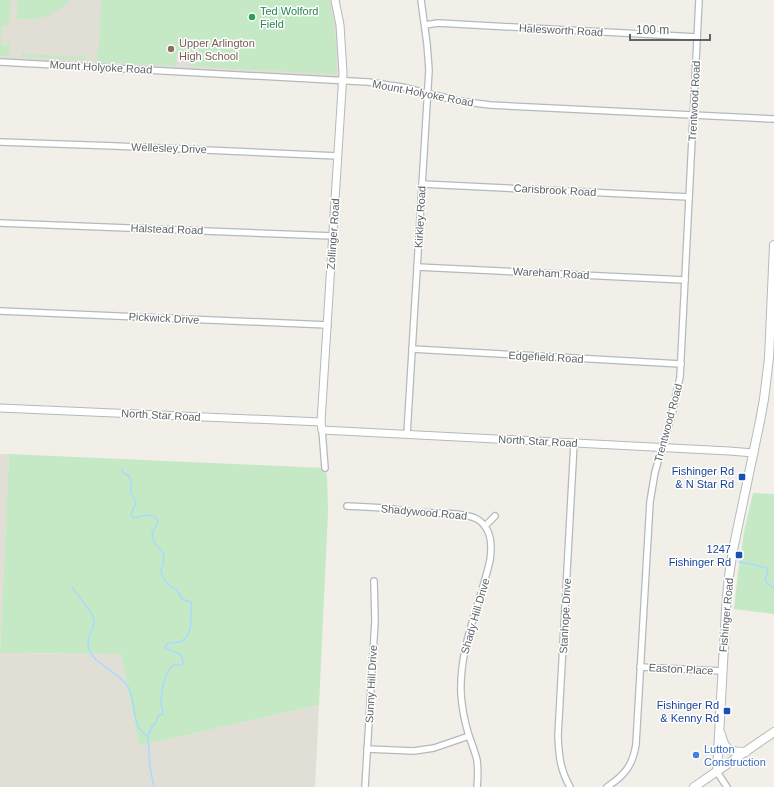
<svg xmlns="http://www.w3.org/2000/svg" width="774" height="787" viewBox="0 0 774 787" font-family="Arial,sans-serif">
  <rect width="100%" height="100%" fill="#f1efe8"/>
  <g fill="#e1ded6">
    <path d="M0 0H335L343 80 0 62Z"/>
    <path d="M0 454H9L0 653 121 654 139 746 319 705 315 787H0Z"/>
  </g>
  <g fill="#c5e8c5">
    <path d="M0 0H11L9 26 2 25 1 45H8L9 42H10L9 56H0Z"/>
    <path d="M17 0H70C65 7 59 10 50 13L51 15C40 19 29 19 17 19Z"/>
    <path d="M101 0H329C334 24 338 49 336 74L276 71V70H274L273 71 189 66V58L182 57V51H177L176 66 99 62 97 59 98 48 100 46 99 44V35L101 33 99 31 100 22 101 20 100 18V9L102 8 101 6Z"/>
    <path d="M23 50 24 54 83 57 85 53 86 54 85 60H83L24 57H22V51Z"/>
    <path d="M9 454 325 468 327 476 328 512 319 705 139 746 121 654 0 653Z"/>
    <path d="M753 493 774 494V614L734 609 738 573 744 532Z"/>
  </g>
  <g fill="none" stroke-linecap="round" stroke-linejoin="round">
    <g stroke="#aadaff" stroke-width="1.5">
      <path d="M122 470 124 473 129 476 131 481V492L136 503 131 514 133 518C142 517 151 511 158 520L156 526 152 532 154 542 158 547 162 551 164 554 163 565 161 570 162 575 166 582 171 587 176 589 182 599 191 602C192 606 191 608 191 611 191 620 192 635 182 641 178 643 171 642 167 644L165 647 166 649C174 652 183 652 183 663L181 665H173C165 673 164 681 162 691 162 696 161 700 161 705 162 708 163 710 163 714L158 716 156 722 151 728 148 737 150 767 154 787"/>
      <path d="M739 562 751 564 767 568 768 572 765 579 766 582 774 588"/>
      <path d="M72 587C77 596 92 610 94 620 95 630 85 637 89 649 94 665 120 672 128 687 135 698 133 718 139 728 141 732 145 734 148 737"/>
    </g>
    <defs>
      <g id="minor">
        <path d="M425 25 438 23 697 37"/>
        <path d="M0 62 368 82 402 87 459 101 490 105 774 119"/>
        <path d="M0 142 115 146 338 156"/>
        <path d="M422 184 689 197"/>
        <path d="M0 223 333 236"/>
        <path d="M417 267 685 280"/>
        <path d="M0 311 328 325"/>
        <path d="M412 349 681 364"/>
        <path d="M322 430 325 468"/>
        <path d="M407 434 429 70 427 44 421 0"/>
        <path d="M347 506C362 507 377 507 392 509 401 510 409 512 417 512 433 514 468 511 480 521 492 531 492 546 490 560 480 605 459 647 461 694 462 708 465 723 469 736 472 744 475 752 477 760 478 769 478 778 477 787"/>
        <path d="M485 526 495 516"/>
        <path d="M640 667 722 671"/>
        <path d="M367 749 414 751 434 748 469 736"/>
        <path d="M717 772 727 787"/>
        <path d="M365 787 375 621 374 581"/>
        <path d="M570 787C560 769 559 757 558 736L574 443"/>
        <path d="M607 787C625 775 633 765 636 744L650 502 655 472 672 414 680 377 699 0"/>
      </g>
      <g id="tertiary">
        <path d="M335 0 340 25 343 73 321 422 322 430 729 451 754 453"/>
        <path d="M0 408 321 422"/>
      </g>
      <g id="secondary">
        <path d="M721 734C725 751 729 752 746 752"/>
        <path d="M717 772 726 609 729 576 733 550 760 421 764 399 769 358 774 245"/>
        <path d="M694 787 774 732"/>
      </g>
    </defs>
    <use href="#minor" stroke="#b5b8bc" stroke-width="8"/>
    <use href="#tertiary" stroke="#b5b8bc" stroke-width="9"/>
    <use href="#secondary" stroke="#b6babf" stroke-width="10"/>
    <use href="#minor" stroke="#fff" stroke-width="5.5"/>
    <use href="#tertiary" stroke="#fff" stroke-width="7"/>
    <use href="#secondary" stroke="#fff" stroke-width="8"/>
  </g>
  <circle fill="#2e9e5b" stroke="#fff" stroke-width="1.5" cx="252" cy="17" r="4"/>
  <circle fill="#8d6e63" stroke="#fff" stroke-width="1.5" cx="171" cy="49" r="4"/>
  <g fill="#1a4fb4" stroke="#fff" stroke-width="1.5">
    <rect x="738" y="473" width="8" height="8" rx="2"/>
    <rect x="735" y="551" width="8" height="8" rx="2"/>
    <rect x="723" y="707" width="8" height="8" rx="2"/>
  </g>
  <circle fill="#3f7fe0" stroke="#fff" stroke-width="1.5" cx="696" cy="755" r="4"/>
  <g text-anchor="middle" stroke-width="3" stroke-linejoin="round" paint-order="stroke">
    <g font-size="11" fill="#27864d" stroke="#fff" text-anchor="start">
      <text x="260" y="15">Ted Wolford<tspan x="260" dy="13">Field</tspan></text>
    </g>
    <g font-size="11" fill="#5f6368" stroke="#fff">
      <text transform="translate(561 30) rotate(3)" y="4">Halesworth Road</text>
      <text transform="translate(101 67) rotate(3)" y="4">Mount Holyoke Road</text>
      <text transform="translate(423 93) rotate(11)" y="4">Mount Holyoke Road</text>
      <text transform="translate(694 101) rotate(-87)" y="4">Trentwood Road</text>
      <text transform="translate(169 148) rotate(2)" y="4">Wellesley Drive</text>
      <text transform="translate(555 190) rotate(3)" y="4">Carisbrook Road</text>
      <text transform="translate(420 217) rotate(-87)" y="4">Kirkley Road</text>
      <text transform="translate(167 229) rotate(2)" y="4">Halstead Road</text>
      <text transform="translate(333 234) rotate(-86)" y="4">Zollinger Road</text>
      <text transform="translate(551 273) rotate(3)" y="4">Wareham Road</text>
      <text transform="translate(164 318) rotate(3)" y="4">Pickwick Drive</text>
      <text transform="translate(546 357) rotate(3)" y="4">Edgefield Road</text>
      <text transform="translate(161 415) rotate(3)" y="4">North Star Road</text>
      <text transform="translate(668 423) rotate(-75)" y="4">Trentwood Road</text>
      <text transform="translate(538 441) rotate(3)" y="4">North Star Road</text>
      <text transform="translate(424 512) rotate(5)" y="4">Shadywood Road</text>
      <text transform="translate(726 615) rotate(-85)" y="4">Fishinger Road</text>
      <text transform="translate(475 616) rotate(-74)" y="4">Shady Hill Drive</text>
      <text transform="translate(565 616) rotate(-87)" y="4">Stanhope Drive</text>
      <text transform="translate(681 669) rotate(3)" y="4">Easton Place</text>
      <text transform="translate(371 684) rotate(-87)" y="4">Sunny Hill Drive</text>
    </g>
    <g font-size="11" fill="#785e54" stroke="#fff" text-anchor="start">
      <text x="179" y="47">Upper Arlington<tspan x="179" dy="13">High School</tspan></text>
    </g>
    <g font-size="11" fill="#164399" stroke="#fff" text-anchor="end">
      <text x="734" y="475">Fishinger Rd<tspan x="734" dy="13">&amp; N Star Rd</tspan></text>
      <text x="731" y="553">1247<tspan x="731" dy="13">Fishinger Rd</tspan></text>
      <text x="719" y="709">Fishinger Rd<tspan x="719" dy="13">&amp; Kenny Rd</tspan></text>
    </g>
    <g font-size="11" fill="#366cbe" stroke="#fff" text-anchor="start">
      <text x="704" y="753">Lutton<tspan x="704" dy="13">Construction</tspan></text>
    </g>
  </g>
  <path d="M630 34v6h80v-6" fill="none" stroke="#5f6368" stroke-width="2"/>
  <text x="636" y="34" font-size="12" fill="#5f6368" stroke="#ffffff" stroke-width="3" paint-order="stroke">100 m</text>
</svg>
